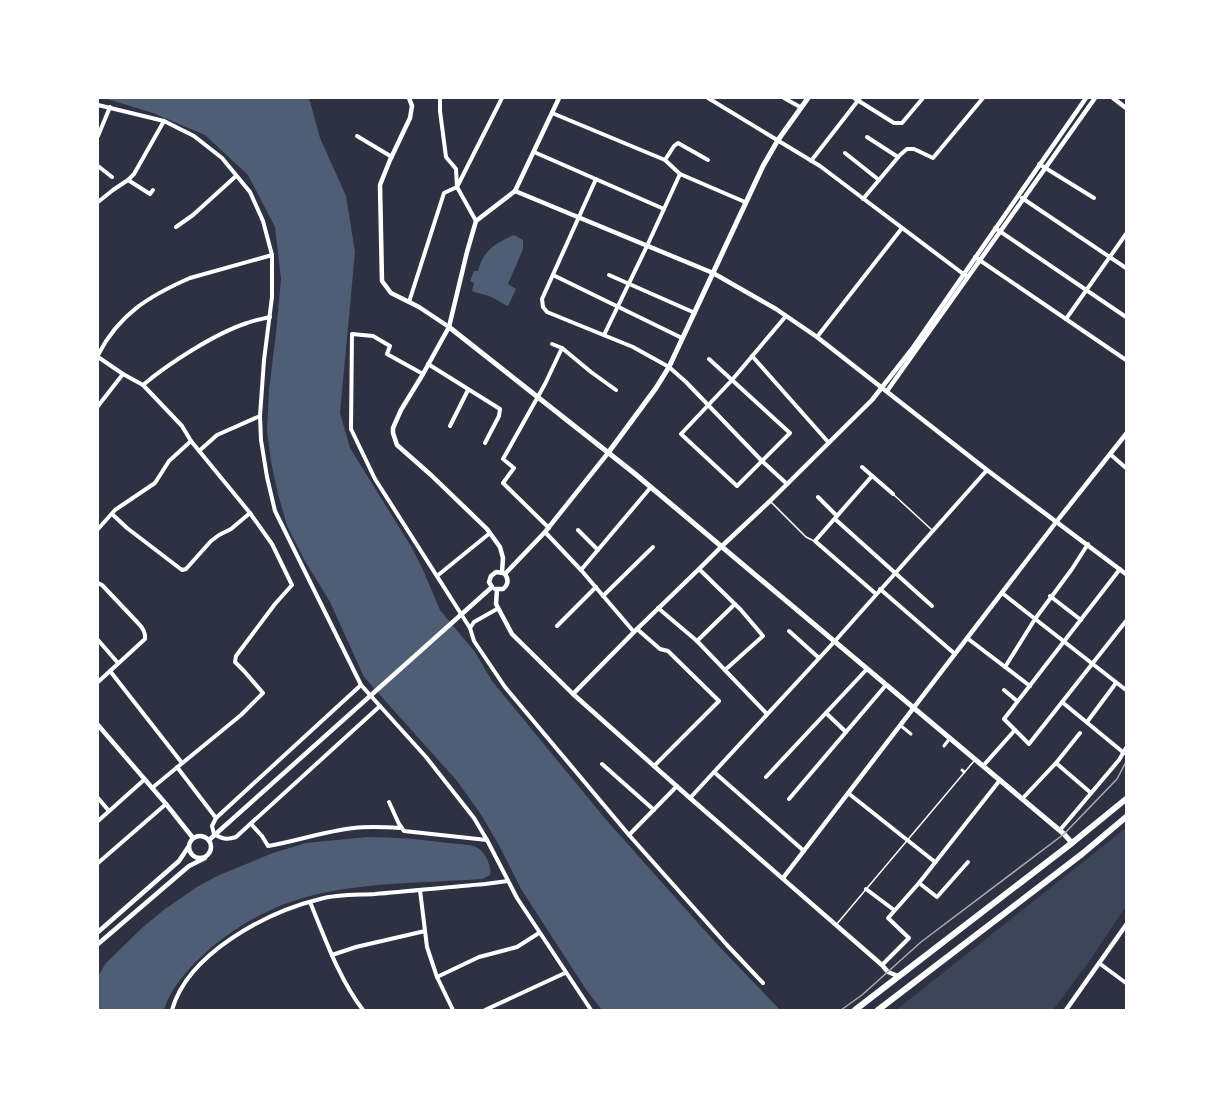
<svg xmlns="http://www.w3.org/2000/svg" width="1224" height="1108" viewBox="0 0 1224 1108" font-family="Helvetica,sans-serif">
  <rect width="100%" height="100%" fill="#2d3142"/>
  <path fill="#3c4559" d="M1126 828V906L1088 963 1053 1010H896Z"/>
  <g fill="#4f5d75">
    <path d="M104 98H309L320 138 346 196 355 252 340 413 350 448 412 548 423 570 440 610 475 652 492 681 608 822 715 942 780 1010H602L587 991 521 889 499 845 480 813 457 781 364 677 330 602 305 561 287 526 278 494 271 462 267 431 269 390 276 333 281 279 275 227 248 175 205 135 153 113Z"/>
    <path d="M514 235 523 240V249L508 284 516 289 508 306C503 304 498 300 493 298 486 294 479 294 472 291L474 283 470 281 474 271H478C483 251 495 243 514 235Z"/>
    <path d="M367 837C394 837 421 839 448 843 457 844 468 844 476 847 485 851 492 866 490 875L482 879C425 883 365 882 310 896 271 906 232 928 203 955 187 970 170 989 164 1010H98V976L106 963 143 927 165 909 197 887 217 876 273 853 306 843Z"/>
  </g>
  <g fill="none" stroke-linecap="round" stroke-linejoin="round">
    <g stroke="#fff" stroke-width="1.5">
      <path d="M894 495 932 530"/>
      <path d="M771 502 806 537 814 541"/>
      <path d="M836 925 974 761"/>
    </g>
    <g stroke="#fff" stroke-width="3">
      <path d="M900 725 911 734"/>
      <path d="M944 746 950 738"/>
      <path d="M962 770 964 772"/>
    </g>
    <g stroke="#fff" stroke-width="4">
      <path d="M440 98V111L446 157 456 169 457 187 476 221"/>
      <path d="M708 98 820 166 966 276"/>
      <path d="M784 98 800 107"/>
      <path d="M854 98 894 123H902L923 98"/>
      <path d="M98 105 164 121 194 136 222 158 250 192 263 221 272 255V297L264 360 260 416 261 440 267 477 275 511 361 685 426 757 474 818 487 840 517 898 591 1010"/>
      <path d="M552 113 665 160 680 174 745 202"/>
      <path d="M98 136 110 107"/>
      <path d="M357 136 392 157"/>
      <path d="M867 137 898 157"/>
      <path d="M534 152 664 209"/>
      <path d="M845 153 879 180"/>
      <path d="M665 160 674 146 678 143 708 160"/>
      <path d="M811 161 860 98"/>
      <path d="M1039 164 1094 198"/>
      <path d="M98 166 112 177"/>
      <path d="M596 179 542 299 543 307 547 312 633 347 669 367 686 382 762 461 787 484"/>
      <path d="M128 180 150 194 153 190"/>
      <path d="M1022 198 1126 268"/>
      <path d="M863 199 900 155 907 149H914L933 158 983 98"/>
      <path d="M98 202 113 190 128 180 134 174 164 121"/>
      <path d="M176 227 193 215 236 176"/>
      <path d="M995 228 1126 317"/>
      <path d="M975 257 1126 360"/>
      <path d="M553 275 682 338"/>
      <path d="M609 275 695 313"/>
      <path d="M409 302 444 193 457 187 502 98"/>
      <path d="M1066 319 1126 234"/>
      <path d="M604 335 647 246 680 174"/>
      <path d="M817 337 902 228"/>
      <path d="M552 344 562 348 591 372 616 390"/>
      <path d="M98 355C119 314 149 296 190 278L272 255"/>
      <path d="M752 356 829 443"/>
      <path d="M98 357 123 374 143 385 182 426 191 441 250 513 272 544 292 585 275 604 236 656 235 662 244 671 263 693 241 715 152 788"/>
      <path d="M709 359 790 433 737 486 681 434 732 380 786 316"/>
      <path d="M428 364 500 409 499 416 485 443"/>
      <path d="M423 374 387 354 390 346 373 336 352 334 351 429 375 479 470 628 474 641 505 687 629 835 727 945 763 983"/>
      <path d="M143 385C169 363 216 333 247 323 255 320 262 319 270 317"/>
      <path d="M98 406 123 374"/>
      <path d="M450 426 468 390"/>
      <path d="M199 451 217 435 260 416"/>
      <path d="M1110 454 1126 468"/>
      <path d="M862 467 893 494"/>
      <path d="M872 476 815 541 876 594"/>
      <path d="M818 497 837 516"/>
      <path d="M112 514 127 528 182 570 186 569 211 541 219 535 231 529 250 513"/>
      <path d="M835 519 932 606"/>
      <path d="M549 528 503 483 514 468 503 459 545 384 562 348"/>
      <path d="M98 529 115 510 155 483 169 461 191 441"/>
      <path d="M578 530 598 550"/>
      <path d="M545 532 581 570 634 632"/>
      <path d="M699 569 741 610 763 636 725 670"/>
      <path d="M581 570 651 487"/>
      <path d="M437 576 490 533"/>
      <path d="M98 583 102 585 138 623C142 627 146 633 145 639L98 682"/>
      <path d="M880 589 955 654"/>
      <path d="M1002 593 1126 690"/>
      <path d="M603 596 653 547"/>
      <path d="M1050 596 1081 620"/>
      <path d="M658 608 697 641 767 714"/>
      <path d="M557 626 596 587"/>
      <path d="M470 628 474 622 497 609"/>
      <path d="M637 629 660 649 668 651 719 701 654 766"/>
      <path d="M789 631 819 658"/>
      <path d="M967 638 1030 686"/>
      <path d="M98 640 118 663"/>
      <path d="M697 641 735 604"/>
      <path d="M1005 667 1035 619 1072 569 1088 544"/>
      <path d="M110 671 182 763"/>
      <path d="M361 685 216 818 212 826 214 834C222 839 227 840 236 837L380 706"/>
      <path d="M1004 690 1017 701"/>
      <path d="M1062 702 1124 753"/>
      <path d="M826 713 846 732"/>
      <path d="M1087 722 1116 683"/>
      <path d="M1015 730 1004 719 1120 569"/>
      <path d="M1056 763 1091 793"/>
      <path d="M602 764 654 810"/>
      <path d="M983 766 1015 730 1029 744 1126 621"/>
      <path d="M177 767 216 818"/>
      <path d="M714 772 804 851"/>
      <path d="M766 777 867 669"/>
      <path d="M848 793 935 862"/>
      <path d="M98 798 109 811"/>
      <path d="M690 798 835 641 987 470"/>
      <path d="M789 799 886 685"/>
      <path d="M1022 799 1056 763 1080 733"/>
      <path d="M389 802 399 824 404 831 487 840"/>
      <path d="M98 821 145 779"/>
      <path d="M251 824 262 836 268 846C297 841 325 831 354 828 370 826 385 827 401 828"/>
      <path d="M1060 830 1119 760 1126 748"/>
      <path d="M629 835 677 786"/>
      <path d="M98 863 166 804"/>
      <path d="M919 883 937 897 968 862"/>
      <path d="M866 889 894 910"/>
      <path d="M420 890 427 947 437 977 453 1010"/>
      <path d="M310 902C325 938 339 979 363 1010"/>
      <path d="M332 955 356 947 425 931"/>
      <path d="M1099 963 1126 983"/>
      <path d="M882 965 909 938 888 918 919 883 1000 780"/>
      <path d="M437 977 479 957 517 947 539 933"/>
      <path d="M172 1010C188 953 267 912 320 899 337 894 357 895 375 894 412 891 448 887 485 884L508 881"/>
      <path d="M485 1010 565 973"/>
    </g>
    <g stroke="#fff" stroke-width="4.5">
      <path d="M409 98 412 106 410 118 390 160 380 185 382 281 391 293 419 307 449 327"/>
      <path d="M1113 98 1126 108"/>
      <path d="M515 191 713 273 776 309 817 337 987 470 1126 574"/>
      <path d="M887 391 1095 98"/>
      <path d="M502 572 503 558 500 547 487 529 431 475 397 445 393 433V428L401 410 423 374 449 327 467 252 476 221 515 191 559 98"/>
      <path d="M505 574 545 532 608 453"/>
      <path d="M492 587 489 582 491 576 496 572 503 573"/>
      <path d="M495 589H503C508 585 509 580 505 574"/>
      <path d="M497 590 496 604 512 634 573 694 690 798 882 965 888 972 898 976"/>
      <path d="M573 694 637 629 699 569 722 546 770 501 872 400 912 349 1086 98"/>
      <path d="M98 725 166 804 193 838"/>
      <circle cx="200" cy="847" r="11"/>
      <path d="M209 840 492 587"/>
      <path d="M783 878 1057 521 1126 434"/>
      <path d="M98 932 179 861 189 846"/>
      <path d="M98 944 189 866 205 858"/>
      <path d="M1066 1010 1126 925"/>
    </g>
    <g stroke="#fff" stroke-width="5">
      <path d="M449 327 634 473 1064 834 1072 843"/>
      <path d="M608 453 656 388 669 367 763 166 778 140 808 98"/>
    </g>
    <g stroke="#fff" stroke-width="6">
      <path d="M855 1010 1072 843 1126 799"/>
      <path d="M878 1010 1082 854 1126 817"/>
    </g>
    <path stroke="#abadb3" stroke-width="1.5" d="M841 1010 862 995 921 942 1064 834 1117 779 1126 762"/>
  </g>
  <rect width="1224" height="1108" fill="none" stroke="#ffffff" stroke-width="198"/>
</svg>
